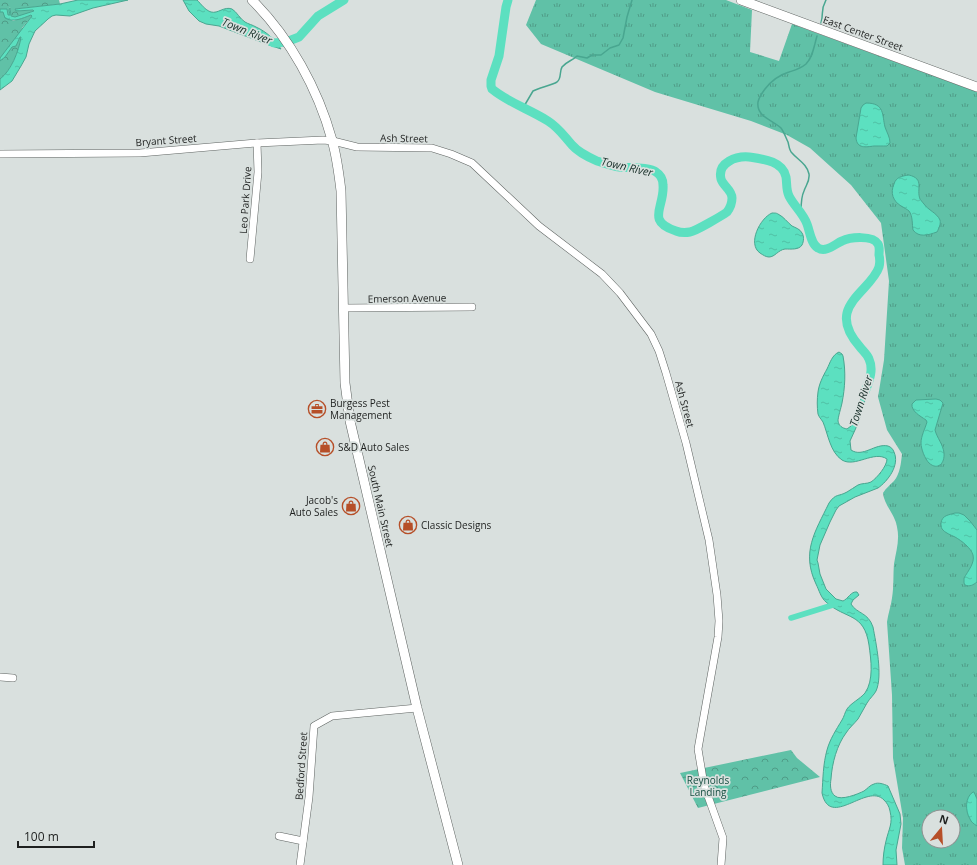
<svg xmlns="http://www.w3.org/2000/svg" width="977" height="865" viewBox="0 0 977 865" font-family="'Open Sans',sans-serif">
  <defs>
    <pattern id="grass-tufts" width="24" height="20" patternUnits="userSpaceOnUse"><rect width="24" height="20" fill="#60c1a7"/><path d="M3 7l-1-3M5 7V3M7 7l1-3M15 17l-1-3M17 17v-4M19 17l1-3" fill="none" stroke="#4f9c87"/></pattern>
    <pattern id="forest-crowns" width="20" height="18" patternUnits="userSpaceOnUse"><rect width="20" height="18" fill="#60c1a7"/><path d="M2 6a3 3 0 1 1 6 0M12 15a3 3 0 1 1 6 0" fill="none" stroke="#4f9c87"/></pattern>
    <pattern id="water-ripples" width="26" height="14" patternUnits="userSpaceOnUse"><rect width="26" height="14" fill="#5ce0c0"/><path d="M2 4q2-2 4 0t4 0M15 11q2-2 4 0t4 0" fill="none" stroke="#50c0a5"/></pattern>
  </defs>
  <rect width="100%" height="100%" fill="#d9e0de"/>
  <path fill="url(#grass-tufts)" fill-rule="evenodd" d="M536 0H726L752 10 750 52 779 61 792 24 977 92V865H905L902 848 903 818 893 758 892 695 887 622C888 614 891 606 892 598 894 587 893 575 894 564 896 551 900 540 897 527 895 514 884 505 883 493 886 488 890 485 894 481 900 474 901 463 902 454L887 430 878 397 884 360 889 281 881 223 851 185 810 148 787 135 751 121 655 92 541 44 526 25ZM929 817H953V841H929Z"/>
  <g fill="url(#forest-crowns)">
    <path d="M0 0H59L60 4 16 9V11L34 10V11L15 18 11 16 10 7 9 10 10 15H8L7 9H0Z"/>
    <path d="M0 12H3L13 21 31 15 32 16C29 20 25 24 22 28 21 32 21 37 21 41 18 53 10 72 0 79Z"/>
    <path d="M791 750 797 758 820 777 698 808 680 773Z"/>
  </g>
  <g fill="url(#water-ripples)" stroke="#49a690">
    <path d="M78 0H128L93 8 70 16 56 15 52 16 48 19 35 31 29 44 26 57 21 66 12 81 0 90V79C11 71 19 51 21 37H20L16 46 12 47 5 57 0 61V58L32 16 31 15C23 18 13 23 5 18L3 12H0V9H7L8 15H10L9 10 10 8 11 16 15 17 34 11 33 10 16 11 15 9 60 4Z"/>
    <path d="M183 0H197C201 4 205 10 211 12 218 14 224 6 232 9 237 12 240 19 245 22 248 24 253 25 256 27 267 32 274 39 281 49L269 45 219 26 206 24 199 21 189 11Z"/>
    <path d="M866 103C885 103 882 115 885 127 887 133 890 137 890 143L887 146C882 146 878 146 874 146 866 147 857 149 856 138L861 108 863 105Z"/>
    <path d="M909 175C925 179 916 189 920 199 920 199 923 203 924 204 928 210 937 213 940 220 941 224 939 228 937 232 928 235 919 238 913 230 912 225 913 216 909 211 907 209 904 208 901 206 893 201 890 193 894 184 896 177 902 176 909 175Z"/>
    <path d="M772 213C776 213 776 213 778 214 784 217 787 222 792 226 796 228 800 229 802 233 804 236 804 241 802 245 799 250 791 249 785 249 778 250 775 257 769 257 766 257 763 255 760 253 747 244 760 218 772 213Z"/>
    <path d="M839 352 842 354 843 356C846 372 845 388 842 403 841 408 838 417 838 421 839 426 842 428 847 429L851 426 853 421 858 405 870 381 860 419 850 441 851 450C863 458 875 443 888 446 891 447 893 449 894 452 900 465 888 481 878 488L855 497 839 506 836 510 830 522 820 545 817 560 818 563 820 574 826 589 836 599 843 601C848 599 851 591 857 592L859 595 853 600 851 604C857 614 868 612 873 627 876 643 883 676 876 691 874 695 870 698 867 703 864 708 861 714 858 719 854 724 849 728 846 733 837 745 832 763 831 779 830 785 830 792 835 796 841 801 858 794 864 791 867 789 870 785 874 784 878 782 884 784 888 786L900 814 901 824 896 850 897 865H883C883 857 884 849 886 841 889 828 893 824 890 811 889 806 887 803 884 800 867 782 830 830 822 793 823 779 823 764 827 750 830 739 836 730 842 720 844 717 845 712 847 709 851 703 860 699 865 693 874 680 871 660 869 645 864 612 846 620 826 602 821 598 819 590 816 584 801 552 815 532 829 503 836 493 838 497 847 492 851 490 854 487 858 485 862 483 867 484 871 482 877 478 887 466 887 459 874 450 855 468 842 460 830 452 828 434 823 422 821 419 819 417 818 414 817 407 817 399 818 392 819 384 823 376 827 369 830 363 832 355 839 352Z"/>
    <path d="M936 399 940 400 943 403 935 430C937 438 943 444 944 453 945 463 938 471 929 463 925 459 921 449 921 443 921 436 925 429 927 422L926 420C920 416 911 411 912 404L916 400Z"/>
    <path d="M955 513H959L964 515 970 521 977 530V582C973 585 970 587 965 585L964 583V578C968 571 975 563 973 555 971 548 962 541 955 537 951 535 945 533 942 529 941 527 941 525 941 523 942 515 949 515 955 513Z"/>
    <path d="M973 792H974L977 799V826C974 824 971 822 970 819 965 811 965 797 973 792Z"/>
  </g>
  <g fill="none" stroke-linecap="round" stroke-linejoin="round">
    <g stroke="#49a690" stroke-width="1.5">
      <path d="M821 23C824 13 820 11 826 0"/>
      <path d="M523 108 533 91C539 88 552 85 557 82 562 78 559 72 562 67 567 61 572 61 577 56L587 58 592 55H601L610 48 619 45 623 38 627 17 632 0"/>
      <path d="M801 212C801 205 801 197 804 191 806 185 810 181 809 174 807 164 798 160 792 153 789 150 789 145 788 142 786 138 784 132 781 128 773 120 756 117 758 102 759 97 762 93 765 89 772 80 779 75 789 72 795 70 800 69 806 64 813 57 814 46 817 36"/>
    </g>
    <path stroke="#5ce0c0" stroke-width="5.5" d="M791 618 836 604"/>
    <g stroke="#5ce0c0" stroke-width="9">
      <path d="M508 0 506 7 499 56 491 80V86L492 89C509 103 529 109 548 121 559 128 563 135 572 145 578 152 588 157 597 161 604 163 612 166 619 167 628 168 650 167 656 172 661 175 663 179 663 185 665 207 645 221 676 231 681 233 685 233 690 232 696 231 723 215 727 212 730 208 732 202 732 198 732 190 723 186 721 179 717 162 737 156 749 157 763 159 783 161 786 177 787 183 786 190 789 196 794 206 803 213 807 224 810 232 811 244 818 248 826 253 835 244 842 241 850 237 873 235 878 244 880 247 879 252 879 255 880 259 880 263 879 267 874 283 851 296 847 313 844 326 852 338 860 347 863 351 867 354 869 359 874 370 869 381 865 392"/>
      <path d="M266 39 274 43 286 42 299 37 318 16 344 0"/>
    </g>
    <defs>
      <g id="minor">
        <path d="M0 154 140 153 257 143 323 140 333 141 357 147 432 148 451 154 472 163 539 226 602 274 620 293 651 334 659 351 666 373 686 443 709 540 717 595 719 621 718 637 698 749 704 785 723 838 721 865"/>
        <path d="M250 259 258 172 257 143"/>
        <path d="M344 308 472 307"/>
        <path d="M0 677 13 678"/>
        <path d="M279 836 303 841"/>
        <path d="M300 865 309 797 314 726 332 716 417 708"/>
      </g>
      <g id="major">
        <path d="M252 0C290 38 318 89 332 140 337 157 339 174 341 191L345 383 350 421 417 708 458 865"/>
        <path d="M741 0 977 87"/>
      </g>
    </defs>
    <use href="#minor" stroke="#5e6361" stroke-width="8"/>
    <use href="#major" stroke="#5e6361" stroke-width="10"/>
    <use href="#minor" stroke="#fff" stroke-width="7"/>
    <use href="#major" stroke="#fff" stroke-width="9"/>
  </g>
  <defs>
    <symbol id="office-ring" viewBox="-11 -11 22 22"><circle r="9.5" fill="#d9e0de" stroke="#b64f28" stroke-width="1.5"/><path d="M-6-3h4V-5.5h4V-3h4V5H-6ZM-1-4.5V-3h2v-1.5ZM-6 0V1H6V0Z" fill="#b64f28"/></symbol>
    <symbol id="shop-ring" viewBox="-11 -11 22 22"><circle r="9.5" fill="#d9e0de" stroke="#b64f28" stroke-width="1.5"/><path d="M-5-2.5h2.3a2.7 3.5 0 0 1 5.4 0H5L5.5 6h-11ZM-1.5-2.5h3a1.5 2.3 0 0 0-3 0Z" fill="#b64f28"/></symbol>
  </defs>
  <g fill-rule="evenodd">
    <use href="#office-ring" x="307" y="399" width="20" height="20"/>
    <use href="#shop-ring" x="315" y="437" width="20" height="20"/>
    <use href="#shop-ring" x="341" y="496" width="20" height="20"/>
    <use href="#shop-ring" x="398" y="515" width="20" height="20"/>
  </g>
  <g text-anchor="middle" stroke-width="3.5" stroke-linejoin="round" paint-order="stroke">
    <g font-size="10" fill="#1e201f" stroke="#d9e0de">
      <text transform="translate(863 33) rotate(20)" y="4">East Center Street</text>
      <text transform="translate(404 138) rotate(1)" y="4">Ash Street</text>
      <text transform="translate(166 140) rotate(-4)" y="4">Bryant Street</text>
      <text transform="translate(245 200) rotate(-86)" y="4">Leo Park Drive</text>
      <text transform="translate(407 298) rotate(-1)" y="4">Emerson Avenue</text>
      <text transform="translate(685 404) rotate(75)" y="4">Ash Street</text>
      <text transform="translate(381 506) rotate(77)" y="4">South Main Street</text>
      <text transform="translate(301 766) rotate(-86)" y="4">Bedford Street</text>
    </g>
    <g font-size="10" fill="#1e201f" stroke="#d9e0de" text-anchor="start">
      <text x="330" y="407">Burgess Pest<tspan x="330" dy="12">Management</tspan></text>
      <text x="338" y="451">S&amp;D Auto Sales</text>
      <text x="338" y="504" text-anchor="end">Jacob's<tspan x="338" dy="12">Auto Sales</tspan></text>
      <text x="421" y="529">Classic Designs</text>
    </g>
    <g font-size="10" fill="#164e41" stroke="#d9e0de">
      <text x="708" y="784">Reynolds<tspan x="708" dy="12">Landing</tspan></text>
    </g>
    <g font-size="11" font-style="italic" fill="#182f29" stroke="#d9e0de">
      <text transform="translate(247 31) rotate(22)" y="4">Town River</text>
      <text transform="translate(627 167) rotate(13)" y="4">Town River</text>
      <text transform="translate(861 401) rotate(-72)" y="4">Town River</text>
    </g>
  </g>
  <g transform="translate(941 829) rotate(18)"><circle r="19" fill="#d9e0de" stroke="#8e9392"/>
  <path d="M0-3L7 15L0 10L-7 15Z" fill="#b64f28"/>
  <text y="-6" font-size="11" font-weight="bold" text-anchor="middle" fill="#1e201f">N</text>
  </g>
  <path d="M18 841v6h76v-6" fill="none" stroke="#1e201f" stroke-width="2"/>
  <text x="24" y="841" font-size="12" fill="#1e201f" stroke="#d9e0de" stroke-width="3" paint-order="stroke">100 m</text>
</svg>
